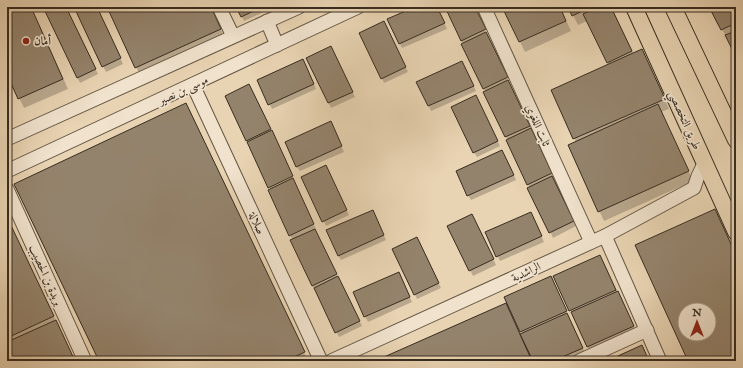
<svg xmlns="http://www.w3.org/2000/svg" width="743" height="368" viewBox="0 0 743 368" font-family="'IM FELL English',Amiri,serif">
  <rect width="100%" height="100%" fill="#e8d3b2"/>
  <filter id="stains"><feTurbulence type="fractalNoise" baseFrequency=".005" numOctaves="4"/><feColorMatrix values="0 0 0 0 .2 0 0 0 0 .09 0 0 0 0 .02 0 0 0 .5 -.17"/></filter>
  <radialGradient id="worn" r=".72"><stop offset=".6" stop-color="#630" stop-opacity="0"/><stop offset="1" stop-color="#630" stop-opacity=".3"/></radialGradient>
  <g fill="#0003">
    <path d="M7 7H31L68 89 24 108 7 72Z"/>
    <path d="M44 7H65L98 74 80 83Z"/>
    <path d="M75 7H96L123 64 106 72Z"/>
    <path d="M108 7H210L223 34 139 73Z"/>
    <path d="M237 7H275L244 21Z"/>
    <path d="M417 7H437L447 29 402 48 400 44Z"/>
    <path d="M446 7H474L576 226 553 238Z"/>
    <path d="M503 7H560L571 31 525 52Z"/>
    <path d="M569 7H617L612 10 634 54 642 50 669 109 661 112 693 181 604 221 569 146 576 142 552 90 609 65 587 21 578 25Z"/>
    <path d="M711 7H736V55L722 29Z"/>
    <path d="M386 28 408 72 384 83 382 78Z"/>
    <path d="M333 52 355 97 331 108 307 58Z"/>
    <path d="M306 65 316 89 272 109 258 80Z"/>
    <path d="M465 67 476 91 431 111 418 82Z"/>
    <path d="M252 90 295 181 293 182 316 229 314 230 362 326 339 337 312 285 271 190 226 96Z"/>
    <path d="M478 102 500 146 477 157 474 152Z"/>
    <path d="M188 109 306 357 298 361H100Z"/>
    <path d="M333 127 344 152 300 171 297 167Z"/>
    <path d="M505 156 516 180 471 200 468 195Z"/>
    <path d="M328 171 349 215 326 226 302 177Z"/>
    <path d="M375 216 386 240 341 260 338 255Z"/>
    <path d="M533 218 544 242 500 261 486 233Z"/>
    <path d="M7 219 56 321 75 361H7Z"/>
    <path d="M475 220 496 265 473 276 449 226Z"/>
    <path d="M419 243 441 288 417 299 415 294Z"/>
    <path d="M603 261 636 331 590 351 570 310Z"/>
    <path d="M401 278 412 302 368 322 354 293Z"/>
    <path d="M553 282 585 353 567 361H533L532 357 530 358 531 361H378L522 334 521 332Z"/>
  </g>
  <g fill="#94836c" stroke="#382d20" fill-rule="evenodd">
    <path d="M7 7H31L63 79 18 99 7 74Z"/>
    <path d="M43 7H66L96 69 77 78Z"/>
    <path d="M74 7H97L121 58 102 67Z"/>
    <path d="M107 7H211L221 29 135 68Z"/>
    <path d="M236 7H262L241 17Z"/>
    <path d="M415 7H437L445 23 399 44 387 19Z"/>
    <path d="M445 7H475L486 29 461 41Z"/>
    <path d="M502 7H560L566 21 519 42Z"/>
    <path d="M568 7H591L572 16Z"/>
    <path d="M598 7H611L632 51 607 63 583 14Z"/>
    <path d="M709 7H736V23L721 30Z"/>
    <path d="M384 21 406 67 381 79 359 33Z"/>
    <path d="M736 31V57L725 35Z"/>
    <path d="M486 32 508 77 483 89 461 44Z"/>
    <path d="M331 46 353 92 328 103 306 58Z"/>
    <path d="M642 49 665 99 573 139 551 90Z"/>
    <path d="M303 59 314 84 268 105 257 80Z"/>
    <path d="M462 61 474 86 428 106 416 82Z"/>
    <path d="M508 80 530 126 505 137 483 92Z"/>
    <path d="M249 84 271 129 246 141 225 96Z"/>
    <path d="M476 95 498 141 473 153 451 107Z"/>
    <path d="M186 103 305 352 285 361H99L14 184Z"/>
    <path d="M658 104 689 171 598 212 568 145Z"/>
    <path d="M331 121 342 146 296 167 285 142Z"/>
    <path d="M531 128 552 173 527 185 506 140Z"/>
    <path d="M272 130 293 176 268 188 247 142Z"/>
    <path d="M502 150 514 175 467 196 456 171Z"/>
    <path d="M326 165 347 210 322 222 301 177Z"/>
    <path d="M552 176 574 221 549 233 527 188Z"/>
    <path d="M293 178 314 224 289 236 268 190Z"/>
    <path d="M715 209 736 255V361H688L635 245ZM685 310H709V334H685Z"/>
    <path d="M373 210 384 235 338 256 326 230Z"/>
    <path d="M531 212 542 236 496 257 485 232Z"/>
    <path d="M472 214 494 259 469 271 447 226Z"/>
    <path d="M7 217 54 316 7 338Z"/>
    <path d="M315 229 337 274 312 286 290 240Z"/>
    <path d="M417 237 439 283 414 295 392 249Z"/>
    <path d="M600 255 616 290 569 311 553 276Z"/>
    <path d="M399 272 410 297 364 317 353 292Z"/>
    <path d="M338 276 360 321 335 333 314 288Z"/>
    <path d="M551 276 567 311 520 332 504 297Z"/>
    <path d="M618 291 634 326 587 347 571 312Z"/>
    <path d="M506 303 532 361H375Z"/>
    <path d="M567 313 583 348 553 361H533L520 334Z"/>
    <path d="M56 320 75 361H7V342Z"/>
    <path d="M642 345 649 361H607Z"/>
  </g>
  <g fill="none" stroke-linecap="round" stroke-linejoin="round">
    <defs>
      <g id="minor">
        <path d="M219 7 233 36"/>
        <path d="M484 7 591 242"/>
        <path d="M267 21 277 45"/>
        <path d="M193 85 321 361"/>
        <path d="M7 139 299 7"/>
        <path d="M7 171 358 7"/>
        <path d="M7 189 85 361"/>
        <path d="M605 236 660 361"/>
        <path d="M331 361 605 236 694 188 698 176 704 164"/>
        <path d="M579 361 647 330"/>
      </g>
      <g id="major">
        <path d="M634 7 736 232"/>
        <path d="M673 7 736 140"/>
      </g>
    </defs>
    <use href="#minor" stroke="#645644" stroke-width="15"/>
    <use href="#major" stroke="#382d20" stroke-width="18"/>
    <use href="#minor" stroke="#f0e2cd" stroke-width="13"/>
    <use href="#major" stroke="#e8d3b2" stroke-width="16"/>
  </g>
  <circle fill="#8f2418" stroke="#f0e2cd" stroke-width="1.5" cx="26" cy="41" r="4"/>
  <g text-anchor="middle" stroke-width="3.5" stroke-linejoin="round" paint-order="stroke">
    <g font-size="12" font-weight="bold" fill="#382d20" stroke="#f0e2cd" text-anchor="start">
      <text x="34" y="45">أمان</text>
    </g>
    <g font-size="12" fill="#382d20" stroke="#f0e2cd">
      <text transform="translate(183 90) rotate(-25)" y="4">موسى بن نصير</text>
      <text transform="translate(685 120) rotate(66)" y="4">طريق التخصصي</text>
      <text transform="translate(538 125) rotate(66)" y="4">ثابت اللغوي</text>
      <text transform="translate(257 223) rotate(65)" y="4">صلالة</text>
      <text transform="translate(526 272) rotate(-25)" y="4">الراشدية</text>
      <text transform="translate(46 275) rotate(66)" y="4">بريدة بن الحصيب</text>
    </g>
  </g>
  <rect width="743" height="368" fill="none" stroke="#e8d3b2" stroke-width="24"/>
  <rect x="8" y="8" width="727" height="352" fill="none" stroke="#382d20" stroke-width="2"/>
  <rect x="12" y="12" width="719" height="344" fill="none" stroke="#382d20"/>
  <g transform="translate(697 322)"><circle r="19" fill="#f0e2cd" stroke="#a69a88"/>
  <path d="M0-3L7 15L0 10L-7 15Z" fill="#8f2418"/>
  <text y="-6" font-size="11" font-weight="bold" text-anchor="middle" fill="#382d20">N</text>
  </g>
  <rect width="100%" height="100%" filter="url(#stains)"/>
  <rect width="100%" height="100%" fill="url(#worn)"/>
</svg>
